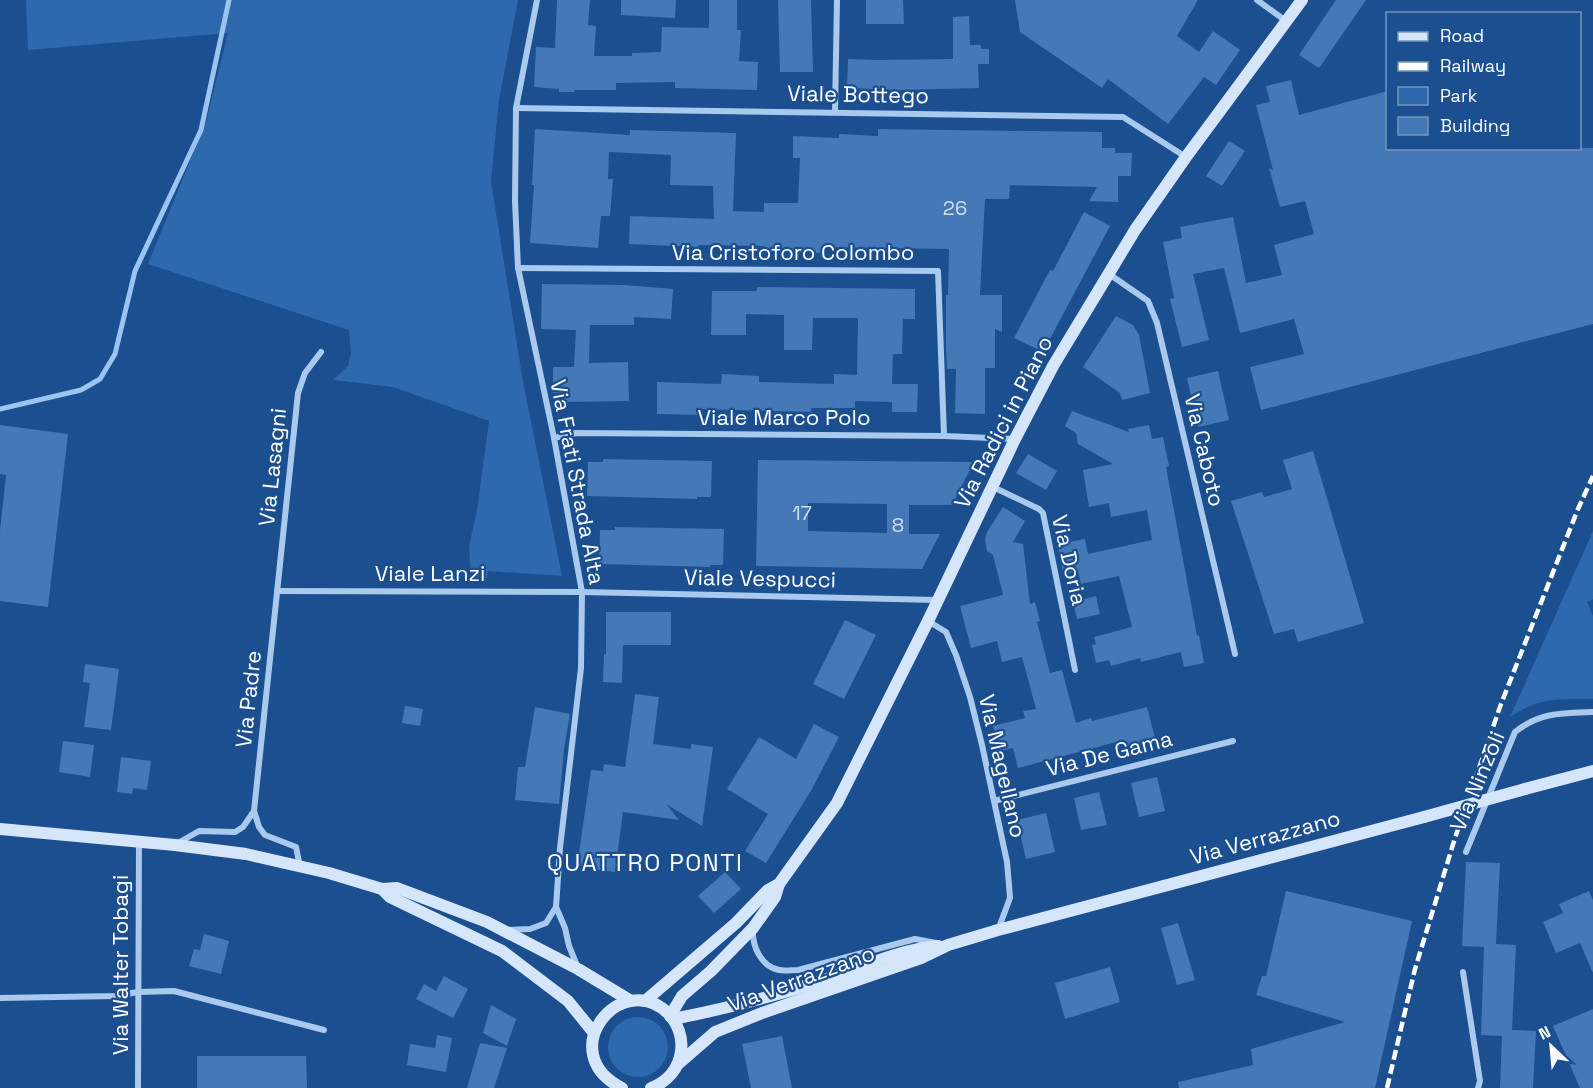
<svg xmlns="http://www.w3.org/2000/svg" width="1593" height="1088" viewBox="0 0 1593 1088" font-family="'Space Grotesk',sans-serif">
  <rect width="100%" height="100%" fill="#1b4f8f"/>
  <g fill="#2e69ad">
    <path d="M26 0H518L499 100 491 181 523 382 562 576 488 571 487 578 471 576 469 546 477 510 489 421 393 387 333 380 348 366 351 353 349 330 148 264 206 122 228 33 28 50Z"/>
    <path d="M1593 531V599L1587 602 1593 616V699C1558 699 1540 697 1510 717Z"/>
    <circle cx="638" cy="1047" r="30"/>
  </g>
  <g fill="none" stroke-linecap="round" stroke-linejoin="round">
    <path stroke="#9cc4f0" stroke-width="5" d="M0 409 81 390 100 379 115 354 135 271 201 130 229 0"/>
  </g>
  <g fill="#4478b7" fill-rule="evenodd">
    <path d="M557 0H590L588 25 596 26 594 56H632V53L661 52 662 27 709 28V0H737V30H741L739 61 758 62 757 90 675 88V82L616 83V90H574V92H559V89L534 87 536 47 555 48Z"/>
    <path d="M621 0H676L675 18 621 15Z"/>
    <path d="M778 0H811L813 72H780Z"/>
    <path d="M866 0H903L904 24H866Z"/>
    <path d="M1015 0H1198L1177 36 1199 52 1213 31 1240 50 1216 85 1204 77 1168 124 1108 79 1102 88 1020 32Z"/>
    <path d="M1336 0H1366L1319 68 1299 55Z"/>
    <path d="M969 16 970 45H981V49H989V64H978L979 88 900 90 847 88 848 59 879 60 953 59V17Z"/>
    <path d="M1291 80 1299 115 1388 91V148H1593V324L1261 410 1250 367 1304 354 1294 319 1240 333 1224 268 1193 274 1209 340 1182 347 1170 299 1174 298 1163 242 1182 238 1180 227 1233 217 1246 283 1282 275 1274 245 1314 234 1305 201 1280 207 1269 168 1273 170 1256 105 1270 102 1266 86Z"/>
    <path d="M535 129 630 135V130L736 133 733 211 764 212V203H798L800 158H793V136L839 138V134L878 136V129L1102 132V148H1115V153H1132L1131 176H1118V202L1089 201 1097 187 1010 185 1009 199H985L980 295H1002V332L995 329V368H985V414L955 413 956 369H947L946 346V295H948L949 249 826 247V253H803L764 252V246L699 245 698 247 629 244 630 216 714 219 713 186 670 185 671 155 609 152 608 179H613L610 216H601L598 248 530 243 534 185H532Z"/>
    <path d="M1229 141 1245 151 1222 186 1206 176Z"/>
    <path d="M1084 212 1110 226 1043 352 1014 338 1050 270 1053 271Z"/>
    <path d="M542 284 624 285 673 289 671 319 634 317V325H590L589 363 628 362 629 401 562 402V393H553V367H574L576 330 541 329Z"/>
    <path d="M757 287 915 289V319H903L902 354H893L892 384H918L917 412H892V402L855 401V408H811V412L701 409V415L657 414V382L721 384 722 374 759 376V382L834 384V374L857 375 858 318H813L812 350H784V315L746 314V335H711L712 291H757Z"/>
    <path d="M1116 316 1133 325 1139 335 1150 393 1122 400 1120 393 1083 367Z"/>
    <path d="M1218 371 1229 420 1198 427 1187 378Z"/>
    <path d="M1072 411 1129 432 1128 429 1149 425 1152 439 1163 437 1169 466 1166 467 1197 636 1199 635 1204 663 1184 667 1181 652 1141 662 1140 658 1111 666 1109 660 1096 663 1092 645 1096 644 1094 637 1132 627 1119 576 1081 584 1078 571 1063 574 1058 544 1085 539 1088 554 1152 540 1147 510 1111 517 1109 503 1089 507 1083 470 1113 464 1078 444 1076 433 1065 426Z"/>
    <path d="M0 425 68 434 48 607 0 601V531L6 475 0 474Z"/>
    <path d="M1313 451 1364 623 1298 642 1294 629 1274 634 1231 501 1262 492 1264 497 1292 489 1283 460Z"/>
    <path d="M1028 454 1057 471 1046 490 1016 473Z"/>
    <path d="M603 459 712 461 711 497H697V499L587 496 588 462H603Z"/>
    <path d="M758 460 974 462 952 505H909V534H940L922 569 756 566ZM808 503 887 504V533L808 531Z"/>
    <path d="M1003 507 1025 521 1013 542 1023 544 1030 604 1035 602 1040 621 1037 622 1050 673 1062 670 1076 723 1091 718 1092 721 1147 707 1155 738 1125 746 1124 740 1018 768 1013 748 999 751 993 726 1025 718 1023 711 1036 709 1022 657 1002 662 997 641 971 648 960 606 1003 595 993 555 987 551 985 539 987 532Z"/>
    <path d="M615 527 724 529 723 565H710V567L599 564 600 530H615Z"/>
    <path d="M1096 596 1100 614 1077 619 1073 602Z"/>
    <path d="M606 612H671V645H623L622 683 603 682 604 654H606Z"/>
    <path d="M845 620 876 635 844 699 813 684Z"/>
    <path d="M85 664 119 669 111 730 84 727 90 683 83 682Z"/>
    <path d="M635 694 659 697 653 744 691 749V744L713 747 702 826 666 804 679 820 623 812 615 872 577 867 591 770 603 771 604 764 625 767Z"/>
    <path d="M405 706 423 709 420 726 402 723Z"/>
    <path d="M535 707 570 714 564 749 559 804 515 800 518 767H525Z"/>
    <path d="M814 724 839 737 812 789 766 863 745 851 768 814 727 789 759 737 796 759Z"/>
    <path d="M63 741 94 745 90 777 59 772Z"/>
    <path d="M121 757 151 761 147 790 133 788 132 794 117 792Z"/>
    <path d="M1157 777 1165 811 1139 817 1131 783Z"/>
    <path d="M1099 792 1107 825 1081 830 1074 798Z"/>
    <path d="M1046 813 1055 852 1026 859 1017 820Z"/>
    <path d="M1466 862 1500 863 1496 944 1516 945 1512 1030 1536 1031 1533 1088H1500L1502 1036 1481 1035 1484 947 1462 946Z"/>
    <path d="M725 872 741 889 714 913 698 896Z"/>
    <path d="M1286 891 1412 921 1375 1088H1179L1178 1082 1253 1065 1251 1049 1345 1022 1256 995 1262 976H1266Z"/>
    <path d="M1589 891 1593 900V973L1580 943 1556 953 1543 922 1563 913 1559 904Z"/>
    <path d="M1178 923 1195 980 1177 985 1161 928Z"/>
    <path d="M204 934 229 941 221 974 189 966 194 949 200 950Z"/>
    <path d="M1110 967 1120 1002 1065 1019 1055 983Z"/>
    <path d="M444 976 468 989 453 1018 416 999 424 984 436 991Z"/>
    <path d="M491 1005 516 1019 507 1046 483 1033Z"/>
    <path d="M1593 1009V1088H1580L1553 1026Z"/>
    <path d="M437 1035 452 1038 446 1072 407 1065 410 1044 435 1048Z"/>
    <path d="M782 1036 792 1088H751L742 1044Z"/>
    <path d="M480 1043 507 1048 494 1088H467Z"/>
    <path d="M197 1056H306L307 1088H197Z"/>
  </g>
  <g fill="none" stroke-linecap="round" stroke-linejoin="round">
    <g stroke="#a9c9ee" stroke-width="6">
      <path d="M537 0 516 108 515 201 518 268 554 438 582 592 581 668 560 848 556 907 565 928 569 946 578 968"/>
      <path d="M1257 0 1286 21"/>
      <path d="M516 108 1123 117 1186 157"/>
      <path d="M835 111 837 0"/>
      <path d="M518 268 938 271 944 436"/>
      <path d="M1109 274 1148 301 1157 323 1235 654"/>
      <path d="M554 438 576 433 944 436 1015 439"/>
      <path d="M993 487 1039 509 1043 513 1075 670"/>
      <path d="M277 591 582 592 937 600"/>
      <path d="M928 621 946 632 956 655 970 697 982 745 1007 862 1009 885 1010 898 998 930"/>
      <path d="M994 801 1233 741"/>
      <path d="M254 811 259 827 265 835 296 847 300 867"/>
      <path d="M178 843 199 831 235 832 243 827 254 811 298 393 305 373 321 352"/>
      <path d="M1466 852 1515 732C1540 712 1562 713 1593 712"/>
      <path d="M753 929C752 945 760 966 779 970 784 971 792 970 798 970L915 939 936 943"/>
      <path d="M506 930 530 929 546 923 556 907"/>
      <path d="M1463 972 1480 1081 1478 1088"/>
      <path d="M0 998 115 996 138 992 174 991 324 1030"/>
      <path d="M138 1088 139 842"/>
    </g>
    <g stroke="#d6e6fa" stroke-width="12">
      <path d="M1525 789 1593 771"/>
      <path d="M0 829 175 845 246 854 329 873 382 889 397 888 487 922 578 969 631 1001"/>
      <path d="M382 889 390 897 502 951 568 1001 594 1033"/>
      <path d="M645 1001 736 923 768 890 779 884"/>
      <path d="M670 1016 682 996 711 971 753 928 775 897 779 884 837 803 928 621 1015 439 1053 366 1135 230 1186 157 1302 0"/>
      <path d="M673 1019C724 1009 775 996 824 980 862 967 898 950 938 946"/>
      <path d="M677 1065 715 1032 762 1013 921 958 948 945 998 930 1424 817"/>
      <path d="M622 1088C552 1053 621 967 669 1014 678 1024 683 1038 681 1051 679 1069 667 1082 651 1088"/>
    </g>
    <path stroke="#fff" stroke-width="4.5" stroke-dasharray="10 4.5" stroke-linecap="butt" d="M1387 1088 1415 969 1455 838 1501 704 1578 509 1593 476"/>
    <path stroke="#d6e6fa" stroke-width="12" d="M1424 817 1525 789"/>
  </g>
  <g text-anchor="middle" stroke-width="4.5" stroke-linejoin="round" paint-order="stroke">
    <g font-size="20" fill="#d0dded">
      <text x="955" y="215">26</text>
      <text x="802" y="520">17</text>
      <text x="898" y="532">8</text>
    </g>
    <g font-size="22" fill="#fff" stroke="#1b4f8f">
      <text transform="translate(858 94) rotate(1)" y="8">Viale Bottego</text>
      <text x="793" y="260">Via Cristoforo Colombo</text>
      <text x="784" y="425">Viale Marco Polo</text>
      <text transform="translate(1003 422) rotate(-63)" y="8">Via Radici in Piano</text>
      <text transform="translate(1205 450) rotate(77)" y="8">Via Caboto</text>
      <text transform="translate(272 467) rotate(-84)" y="8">Via Lasagni</text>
      <text transform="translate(578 482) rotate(79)" y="8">Via Frati Strada Alta</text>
      <text transform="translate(1070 560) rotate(77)" y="8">Via Doria</text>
      <text x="430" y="581">Viale Lanzi</text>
      <text transform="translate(760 578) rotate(1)" y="8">Viale Vespucci</text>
      <text transform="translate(248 699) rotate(-84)" y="8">Via Padre</text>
      <text transform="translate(1109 753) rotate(-14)" y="8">Via De Gama</text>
      <text transform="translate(1003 766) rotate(77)" y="8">Via Magellano</text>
      <text transform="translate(1477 781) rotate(-67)" y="8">Via Ninzoli</text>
      <text transform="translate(1265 837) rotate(-15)" y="8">Via Verrazzano</text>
      <text transform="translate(120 965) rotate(-90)" y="8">Via Walter Tobagi</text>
      <text transform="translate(801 978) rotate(-20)" y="8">Via Verrazzano</text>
    </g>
    <g font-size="24" letter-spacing="1.5" fill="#fff" stroke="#1b4f8f">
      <text x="645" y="871">QUATTRO PONTI</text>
    </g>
  </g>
  <rect x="1386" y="12" width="195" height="138" fill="#1b4f8f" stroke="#7695bc" stroke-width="1.5"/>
  <rect x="1398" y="32" width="30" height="9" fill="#d6e6fa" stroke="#7695bc" stroke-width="1.5"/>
  <text x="1440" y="42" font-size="18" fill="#ffffff">Road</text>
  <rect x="1398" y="62" width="30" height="9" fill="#ffffff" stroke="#7695bc" stroke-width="1.5"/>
  <text x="1440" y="72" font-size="18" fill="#ffffff">Railway</text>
  <rect x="1398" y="87" width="30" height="18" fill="#2e69ad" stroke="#7695bc" stroke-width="1.5"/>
  <text x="1440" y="102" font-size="18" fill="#ffffff">Park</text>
  <rect x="1398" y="117" width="30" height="18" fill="#4478b7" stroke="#7695bc" stroke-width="1.5"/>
  <text x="1440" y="132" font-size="18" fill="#ffffff">Building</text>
  <g transform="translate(1551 1046) rotate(334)" stroke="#1b4f8f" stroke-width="4.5" paint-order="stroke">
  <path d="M0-4.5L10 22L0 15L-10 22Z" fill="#ffffff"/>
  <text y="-9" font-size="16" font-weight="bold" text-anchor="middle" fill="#ffffff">N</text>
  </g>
</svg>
